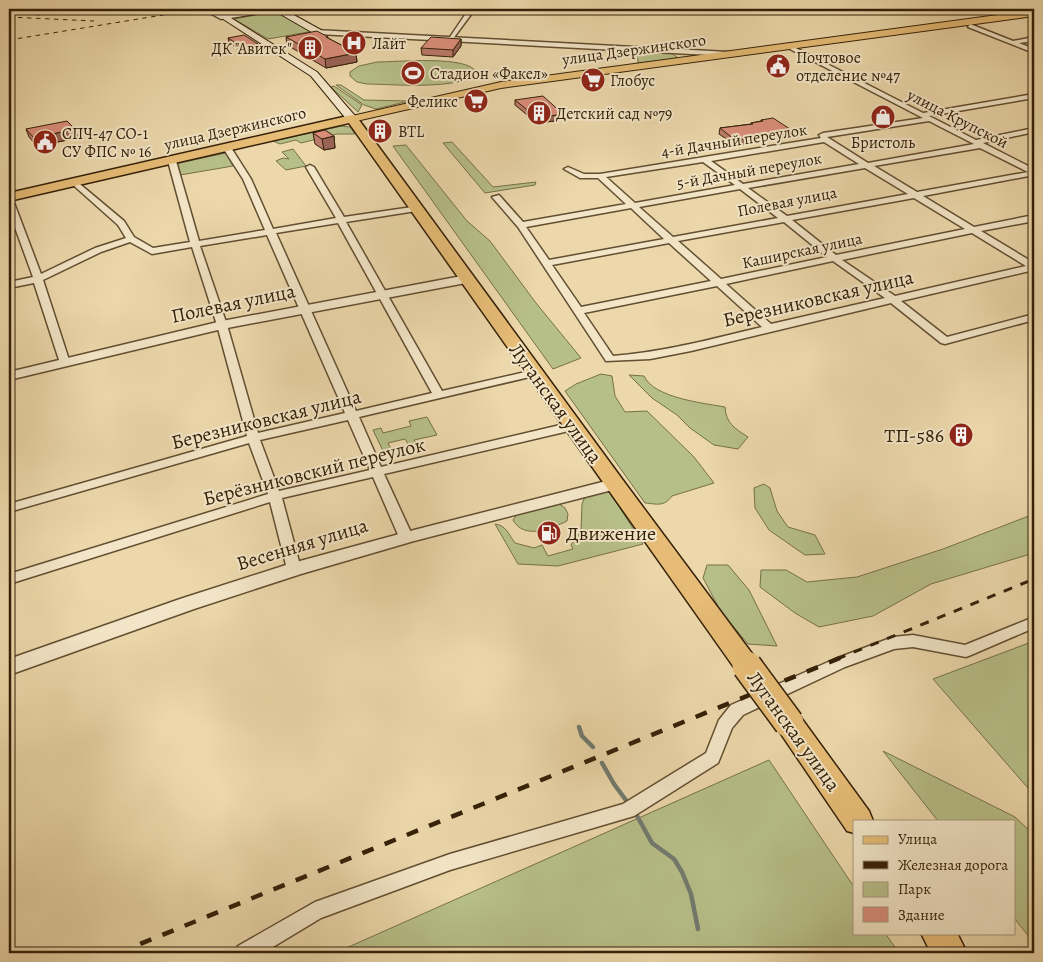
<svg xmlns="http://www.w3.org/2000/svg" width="1043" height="962" viewBox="0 0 1043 962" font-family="Alegreya,serif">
  <rect width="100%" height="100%" fill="#ecd8ab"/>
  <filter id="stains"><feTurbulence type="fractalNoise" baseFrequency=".004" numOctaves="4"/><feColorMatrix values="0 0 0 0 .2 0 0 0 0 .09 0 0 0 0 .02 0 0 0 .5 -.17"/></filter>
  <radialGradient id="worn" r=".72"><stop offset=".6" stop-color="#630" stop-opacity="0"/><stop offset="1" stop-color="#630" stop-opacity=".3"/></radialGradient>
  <g fill="#b7bf89" stroke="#767048">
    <path d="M278 11 314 31 268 39 234 19Z"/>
    <path d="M634 51C646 52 669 48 677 57L674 59 638 63V59L632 57Z"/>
    <path d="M377 62C396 62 468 55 476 72 466 91 387 84 367 84L357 82 350 76V72L359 66Z"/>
    <path d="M336 85H341L364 100 409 101 376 109 364 105Z"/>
    <path d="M334 86 362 105 358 112 331 87Z"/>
    <path d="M341 126 350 127 355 134H337L301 143 296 140 280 144 273 141Z"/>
    <path d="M452 142 493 187 536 182 535 185 485 193 443 143Z"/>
    <path d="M406 145 467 221 490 241 536 303 581 358 553 369 393 146Z"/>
    <path d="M293 149 306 166 286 170 276 161 283 158 289 159 282 152Z"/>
    <path d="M226 153 233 166 180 175 175 164Z"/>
    <path d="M601 374 612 376 615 396 625 412 647 411 694 457 714 483 672 496C664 507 657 504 645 503L565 391 576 384Z"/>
    <path d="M629 375 644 376C654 398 703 403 725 407 726 423 734 428 748 437L738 449 714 445 690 428 677 415 652 398Z"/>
    <path d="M427 417 437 435 414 440 416 443 409 445 405 439 388 443 392 451 384 453 373 430 381 428 383 433 411 426 409 421Z"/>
    <path d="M764 484 770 488 777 511 788 527 815 535 825 554 805 555 769 530 755 508 754 488Z"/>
    <path d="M609 491 643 544 558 566 518 564 495 524C506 525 509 535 515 543L534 548 542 545 548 556 573 549 571 545 581 531 582 504 584 499 589 495Z"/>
    <path d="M558 503 565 508 568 514 567 521C551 529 524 540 513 520L518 513Z"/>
    <path d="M1034 514V553L931 584 873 616 819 627 795 613 760 587 761 570H786L807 582 857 577 943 549Z"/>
    <path d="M707 565H728L749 590 777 646 748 644 721 612 703 578Z"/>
    <path d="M1034 641V795L933 679Z"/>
    <path d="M883 751 1015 817 1034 835V943L1014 918V821H938Z"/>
    <path d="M769 760 854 887V933H885L899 953H335Z"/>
  </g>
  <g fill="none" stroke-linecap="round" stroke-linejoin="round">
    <g stroke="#727b6f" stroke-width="4.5">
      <path d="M579 727 582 736 593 747"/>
      <path d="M602 763 614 784 628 803"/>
      <path d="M636 814 652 843 674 859 682 872 691 894 698 929"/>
    </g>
    <defs>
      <g id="minor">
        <path d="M469 9H475L452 40H448Z"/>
        <path d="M970 24 1013 41 1034 37V41L1019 43 1034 49V53L968 27Z"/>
        <path d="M788 44 923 113 1034 94V98L929 116 976 140 1034 128V132L983 143 1034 169V175L923 196 974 227 1034 215V221L981 231 1034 263V270L901 301 947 337 1034 314V320L945 344 941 343 891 303 691 351 650 359 606 361 518 227 492 197 499 195 523 222 626 204 598 178H580L564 169 568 167 584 174H600L821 138 819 135 823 133 923 118 786 47ZM929 121 974 144 868 163 827 137ZM824 142 859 164 743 184 711 161ZM980 148 1028 172 917 192 874 166ZM703 162 735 185 635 203 606 177ZM865 168 908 194 787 216 748 188ZM740 189 778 218 673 237 639 207ZM914 198 965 229 836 255 792 220ZM631 208 664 239 549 260 526 227ZM784 222 827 257 721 279 678 241ZM972 233 1026 266 895 296 842 260ZM669 243 711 281 581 307 552 265ZM833 261 885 298 771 324 726 284ZM717 286 762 327C712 339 664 352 613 356L584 313Z"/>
        <path d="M224 146H230L251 179 273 229 336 218 306 167 310 165 314 167 344 217 419 206V210L416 211 346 222 442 391 534 370 539 373 534 376 359 417 381 467 573 422 579 426 573 430 384 474 413 537 411 540H401L399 537 373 477 282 498 301 569 299 572H289L287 569 270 502 9 584V574L268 494 249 443 9 512V504L247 436 217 325 192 247 152 254 130 242 101 252 43 280 70 363 65 366 60 363 34 283 9 288V282L33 277 9 211V198L13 200 41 274 95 248 126 238 118 225 72 184 71 182 75 180 124 221 134 237 153 248 190 242 168 161 172 159 176 161 199 241 265 230 243 179 223 148ZM338 223 432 393 356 411 276 233ZM267 235 345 413 258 433 227 325 200 246ZM348 420 370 470 279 491 260 440Z"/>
        <path d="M1034 617V628L971 655 966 657 913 647 894 649 845 667 743 715 732 728 718 763 634 816 450 870 321 918 263 953H235L238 946 315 902 450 854 623 804 706 753 719 720 731 705 835 659 893 637 913 635 965 645Z"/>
      </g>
      <g id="tertiary">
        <path d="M202 9H211L228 17 221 19Z"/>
        <path d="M315 30 729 52 733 54 729 56 318 34H315Z"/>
        <path d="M467 275 471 276 473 279 471 282 222 329 9 380V372L222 321Z"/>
        <path d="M614 479 620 480 622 484 620 488 414 541 301 574 194 609 9 675V659L180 599 289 564 414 530Z"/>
      </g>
      <path id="secondary" d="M260 9H283L321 30V34H315L275 11 231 18 317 72 356 117V121H348L311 76 220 17 224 15Z"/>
      <path id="primary" d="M1034 10V16L501 88 352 122 346 119 352 116 501 82Z"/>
      <g id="trunk">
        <path d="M352 115 356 116 622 479 756 659 760 666 756 673 747 676 738 673 349 123 9 201V193Z"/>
        <path d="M789 712 799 715 869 811 873 821H854V833L847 831 779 731 775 723 779 715Z"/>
        <path d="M921 933H957L967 953H931Z"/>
      </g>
    </defs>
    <use href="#minor" stroke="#624e31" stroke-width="3"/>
    <use href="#tertiary" stroke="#624e31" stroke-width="3"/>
    <use href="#secondary" stroke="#342008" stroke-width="2"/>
    <use href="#primary" stroke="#342008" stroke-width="2"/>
    <use href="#trunk" stroke="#342008" stroke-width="3"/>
    <use href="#minor" fill="#f3e6c8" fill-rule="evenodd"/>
    <use href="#tertiary" fill="#f3e6c8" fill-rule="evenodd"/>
    <use href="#secondary" fill="#f3e6c8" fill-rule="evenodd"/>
    <use href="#primary" fill="#e6bc76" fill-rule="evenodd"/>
    <use href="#trunk" fill="#e6bc76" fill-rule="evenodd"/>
    <g stroke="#342008" stroke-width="1" stroke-dasharray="4.5 4.5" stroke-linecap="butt">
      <path d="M37 15 74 9"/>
      <path d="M9 17 94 21"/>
      <path d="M9 40 200 9"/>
    </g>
    <path stroke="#342008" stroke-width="3" stroke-dasharray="9 9" stroke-linecap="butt" d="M837 659 1034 579"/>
    <path stroke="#342008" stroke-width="4.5" stroke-dasharray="12 12" stroke-linecap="butt" d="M118 953 840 658"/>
    <defs>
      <path id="trunk-bridge" d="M747 666 789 723"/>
    </defs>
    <use href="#trunk-bridge" stroke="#342008" stroke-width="32" stroke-linecap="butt"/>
    <use href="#trunk-bridge" stroke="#e6bc76" stroke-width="29"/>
  </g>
  <g fill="#bc7a6a" stroke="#342008">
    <path d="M286 37H328V38L356 53 357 62 326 68 287 45Z"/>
    <path d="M228 38 259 49 243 52 229 43Z"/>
    <path d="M461 39V46L453 57 422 55 421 48Z"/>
    <path d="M515 100 563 114V120L537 123 515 105Z"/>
    <path d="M761 120 793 131 792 137 735 145 719 134 720 128 751 124V123L761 121Z"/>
    <path d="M26 129H75L78 138 37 146 29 137Z"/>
    <path d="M313 133 334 136 335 148 324 150 315 144Z"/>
  </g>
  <g fill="#996356" stroke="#342008">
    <path d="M461 39V46L453 57V50Z"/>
    <path d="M258 44 259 49 243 52 242 47Z"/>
    <path d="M356 53 357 62 326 68 325 59Z"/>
    <path d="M563 114V120L537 123V118Z"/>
    <path d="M75 129 78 138 37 146 34 138Z"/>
    <path d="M793 131 792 137 735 145V140Z"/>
    <path d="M334 136 335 148 324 150 322 139Z"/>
  </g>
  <g fill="#db8e7b" stroke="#342008">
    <path d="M317 31 328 37H326L356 53 325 59 286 37Z"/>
    <path d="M244 35 258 44 242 47 228 38Z"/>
    <path d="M431 37 461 39 453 50 421 48Z"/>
    <path d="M543 96 563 114 537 118 515 100Z"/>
    <path d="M773 118 793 131 735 140 720 128 753 124 751 123 763 121 761 120Z"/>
    <path d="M67 121 75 129 34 138 26 129Z"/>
    <path d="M325 130 334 136 322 139 313 133Z"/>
  </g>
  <defs>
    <symbol id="hospital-disc" viewBox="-11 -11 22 22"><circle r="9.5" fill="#8f2418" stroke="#f3e6c8"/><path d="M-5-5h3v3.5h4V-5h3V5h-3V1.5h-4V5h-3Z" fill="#fff"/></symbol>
    <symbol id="building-disc" viewBox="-11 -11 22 22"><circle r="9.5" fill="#8f2418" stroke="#f3e6c8"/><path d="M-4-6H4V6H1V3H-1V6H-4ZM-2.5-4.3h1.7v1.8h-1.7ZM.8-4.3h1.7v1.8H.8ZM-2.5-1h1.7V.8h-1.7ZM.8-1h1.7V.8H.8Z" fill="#fff"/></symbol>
    <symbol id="civic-disc" viewBox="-11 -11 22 22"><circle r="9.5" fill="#8f2418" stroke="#f3e6c8"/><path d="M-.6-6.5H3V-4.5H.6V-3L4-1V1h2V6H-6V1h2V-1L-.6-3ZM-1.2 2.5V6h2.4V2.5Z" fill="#fff"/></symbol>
    <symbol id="stadium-disc" viewBox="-11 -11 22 22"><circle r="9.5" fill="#8f2418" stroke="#f3e6c8"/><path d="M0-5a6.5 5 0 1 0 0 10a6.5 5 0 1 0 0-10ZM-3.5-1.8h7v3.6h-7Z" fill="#fff"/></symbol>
    <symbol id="supermarket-disc" viewBox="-11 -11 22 22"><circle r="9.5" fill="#8f2418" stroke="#f3e6c8"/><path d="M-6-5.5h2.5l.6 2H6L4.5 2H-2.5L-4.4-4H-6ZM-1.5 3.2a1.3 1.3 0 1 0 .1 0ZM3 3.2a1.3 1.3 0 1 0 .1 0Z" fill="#fff"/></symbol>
    <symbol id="shop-disc" viewBox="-11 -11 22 22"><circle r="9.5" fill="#8f2418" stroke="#f3e6c8"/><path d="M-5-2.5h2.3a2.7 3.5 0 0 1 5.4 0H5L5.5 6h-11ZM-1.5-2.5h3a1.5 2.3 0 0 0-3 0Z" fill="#fff"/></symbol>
    <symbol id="fuel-disc" viewBox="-11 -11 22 22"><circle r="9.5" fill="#8f2418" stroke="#f3e6c8"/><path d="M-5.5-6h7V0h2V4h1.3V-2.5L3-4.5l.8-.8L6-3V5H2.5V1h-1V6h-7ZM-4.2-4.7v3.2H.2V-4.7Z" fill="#fff"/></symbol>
  </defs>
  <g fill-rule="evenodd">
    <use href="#hospital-disc" x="340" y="29" width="28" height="28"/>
    <use href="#building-disc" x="296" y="34" width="28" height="28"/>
    <use href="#civic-disc" x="764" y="52" width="28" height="28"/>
    <use href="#stadium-disc" x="399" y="59" width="28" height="28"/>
    <use href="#supermarket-disc" x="579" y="66" width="28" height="28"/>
    <use href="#supermarket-disc" x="462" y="87" width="28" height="28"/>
    <use href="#building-disc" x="525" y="99" width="28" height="28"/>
    <use href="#shop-disc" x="869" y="103" width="28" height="28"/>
    <use href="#building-disc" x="366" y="117" width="28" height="28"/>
    <use href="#civic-disc" x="31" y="128" width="28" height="28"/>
    <use href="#building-disc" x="947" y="421" width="28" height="28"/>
    <use href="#fuel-disc" x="535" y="519" width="28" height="28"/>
  </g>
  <g text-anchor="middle" stroke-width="4" stroke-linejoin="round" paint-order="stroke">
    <g font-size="16" fill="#342008" stroke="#f3e6c8" text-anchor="start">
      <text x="372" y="49">Лайт</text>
      <text x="292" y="54" text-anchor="end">ДК "Авитек"</text>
      <text x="796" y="63">Почтовое<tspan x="796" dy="18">отделение №47</tspan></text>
      <text x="430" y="79">Стадион «Факел»</text>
      <text x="610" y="86">Глобус</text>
      <text x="458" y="107" text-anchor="end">Феликс</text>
      <text x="556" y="119">Детский сад №79</text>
      <text x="398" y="137">BTL</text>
      <text x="62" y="139">СПЧ-47 СО-1<tspan x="62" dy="18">СУ ФПС № 16</tspan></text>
      <text x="883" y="148" text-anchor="middle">Бристоль</text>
    </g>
    <g font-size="16" fill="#342008" stroke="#f3e6c8">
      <text transform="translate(634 49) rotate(-8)" y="6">улица Дзержинского</text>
      <text transform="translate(958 118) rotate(27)" y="6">улица Крупской</text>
      <text transform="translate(235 128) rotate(-13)" y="6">улица Дзержинского</text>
      <text transform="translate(734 140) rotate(-9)" y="6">4-й Дачный переулок</text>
      <text transform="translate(749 170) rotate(-10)" y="6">5-й Дачный переулок</text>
      <text transform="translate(787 201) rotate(-11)" y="6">Полевая улица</text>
      <text transform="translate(802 250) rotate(-12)" y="6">Каширская улица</text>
    </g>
    <g font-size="20" fill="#342008" stroke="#f3e6c8">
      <text transform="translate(818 298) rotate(-13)" y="7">Березниковская улица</text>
      <text transform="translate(233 303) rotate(-12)" y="7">Полевая улица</text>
      <text transform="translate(556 403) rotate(54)" y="7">Луганская улица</text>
      <text transform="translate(266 419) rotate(-14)" y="7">Березниковская улица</text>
      <text transform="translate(314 471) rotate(-14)" y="7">Берёзниковский переулок</text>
      <text transform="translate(302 544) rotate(-17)" y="7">Весенняя улица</text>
      <text transform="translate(794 731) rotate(54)" y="7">Луганская улица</text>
    </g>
    <g font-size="20" fill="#342008" stroke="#f3e6c8" text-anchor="end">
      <text x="944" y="442">ТП-586</text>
      <text x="566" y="540" text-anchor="start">Движение</text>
    </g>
  </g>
  <rect width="1043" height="962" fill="none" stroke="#ecd8ab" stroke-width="30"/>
  <rect x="10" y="10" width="1023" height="942" fill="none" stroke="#342008" stroke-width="2.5"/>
  <rect x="15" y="15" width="1013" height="932" fill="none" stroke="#342008"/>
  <rect x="853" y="820" width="162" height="115" fill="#f3e6c8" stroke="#a7977b"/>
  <rect x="863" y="836" width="25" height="8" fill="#e6bc76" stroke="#a7977b"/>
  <text x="898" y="844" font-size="15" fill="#342008">Улица</text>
  <rect x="863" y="861" width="25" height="8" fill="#342008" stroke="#a7977b"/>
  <text x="898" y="870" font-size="15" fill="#342008">Железная дорога</text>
  <rect x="863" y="882" width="25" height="15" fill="#b7bf89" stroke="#a7977b"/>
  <text x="898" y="894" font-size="15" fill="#342008">Парк</text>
  <rect x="863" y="907" width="25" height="15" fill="#db8e7b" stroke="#a7977b"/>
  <text x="898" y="920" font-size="15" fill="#342008">Здание</text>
  <rect width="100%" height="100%" filter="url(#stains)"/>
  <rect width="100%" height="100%" fill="url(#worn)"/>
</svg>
